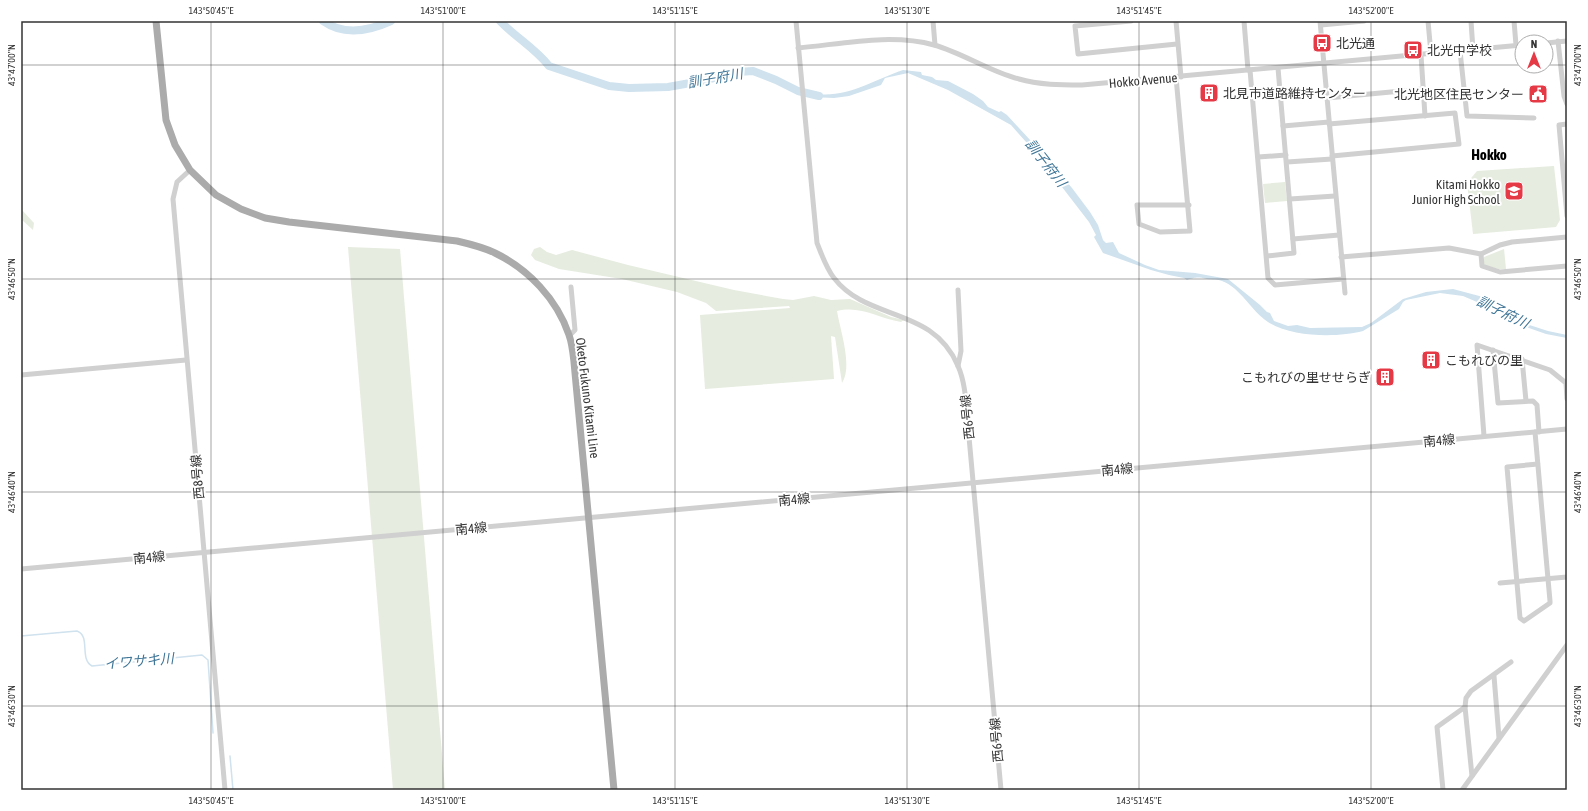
<svg xmlns="http://www.w3.org/2000/svg" width="1588" height="811" viewBox="0 0 1588 811" font-family="'Asap Condensed','Noto Sans JP',sans-serif">
  <rect width="100%" height="100%" fill="#fff"/>
  <g fill="#e6ecdf">
    <path d="M1554 166 1560 220 1556 227 1473 234 1467 183 1477 171Z"/>
    <path d="M1285 182 1287 201 1265 203 1263 184Z"/>
    <path d="M21 209 34 223 33 230 21 219Z"/>
    <path d="M348 247 400 249 445 790H393Z"/>
    <path d="M540 247 547 252 556 255 572 250 628 265 734 290 783 299 793 300 814 296 831 300 850 299 891 317 904 320 901 322C878 318 860 305 837 311 840 330 853 366 842 383L835 337 831 336 834 379 705 389 700 315 790 308 789 306 716 311 706 303 677 292 622 279 559 269 535 260 531 255 534 249Z"/>
    <path d="M1504 249 1506 269H1498L1484 265V257Z"/>
  </g>
  <path fill="#cfe2ee" d="M903 70 921 72 922 75 932 77 936 80 948 81 973 94 983 101 988 107 999 112 1001 111 1007 115 1043 154 1072 188 1090 212 1098 225 1103 240 1106 243 1113 242 1119 253 1145 265 1159 270 1195 273 1228 279 1260 305 1267 312 1270 313 1274 321 1288 326 1297 325 1310 328 1362 327 1371 323 1403 299 1426 292 1453 289 1483 297 1491 305 1499 308 1505 314 1517 321 1548 331 1567 335V338L1546 334 1515 323 1509 320 1498 311 1463 296 1440 293 1406 300 1403 302 1399 309 1363 331C1336 338 1292 337 1268 322 1251 311 1241 288 1222 281 1218 279 1212 280 1207 279 1197 277 1197 277 1187 280L1184 278 1169 275 1151 270 1103 253 1094 237 1096 235 1089 222 1035 152 1011 125 948 90 908 73 885 78 881 85 849 96 834 98 810 97V93C845 100 871 81 903 70Z"/>
  <g fill="none" stroke-linecap="round" stroke-linejoin="round">
    <g stroke="#cfe2ee" stroke-width="1.5">
      <path d="M21 636 77 631C91 636 79 659 92 666L202 655 208 660 213 733"/>
      <path d="M230 756 233 790"/>
    </g>
    <g stroke="#cfe2ee" stroke-width="8">
      <path d="M323 21C344 36 369 31 391 21"/>
      <path d="M500 21C515 37 535 48 549 66L609 86 629 88 668 87 707 80 738 72 753 71 776 80 798 91 819 96"/>
    </g>
    <g stroke="#d0d0d0" stroke-width="5">
      <path d="M796 21 817 243C822 255 826 268 834 278 868 322 933 306 958 366 966 384 966 406 968 426L1001 790"/>
      <path d="M933 21 935 45"/>
      <path d="M1131 21 1075 26 1078 54 1177 44"/>
      <path d="M1176 21 1181 77"/>
      <path d="M1244 21 1248 70"/>
      <path d="M1320 21 1345 293"/>
      <path d="M1428 21 1431 54"/>
      <path d="M1471 21 1473 50"/>
      <path d="M1514 21 1516 45"/>
      <path d="M1321 25 1364 21"/>
      <path d="M1558 41 1564 96 1567 104"/>
      <path d="M1546 43 1567 41"/>
      <path d="M798 48C842 44 891 33 934 45 963 53 990 72 1019 79 1039 85 1061 85 1082 85L1522 45"/>
      <path d="M1460 51 1467 116 1534 118"/>
      <path d="M1421 55 1425 116"/>
      <path d="M1250 70 1268 278 1275 285 1343 279"/>
      <path d="M1176 77 1190 231 1160 232 1139 224 1137 205H1189"/>
      <path d="M1327 98 1423 89"/>
      <path d="M1329 124 1455 113 1459 144 1332 156"/>
      <path d="M1567 124 1559 125 1567 216"/>
      <path d="M1283 126 1329 122"/>
      <path d="M1258 157 1286 155"/>
      <path d="M1287 162 1332 159"/>
      <path d="M190 170 177 182 173 199 225 790"/>
      <path d="M1290 199 1335 196"/>
      <path d="M1293 239 1339 235"/>
      <path d="M1481 254 1482 266 1500 272 1567 266"/>
      <path d="M1267 256 1294 253 1278 68"/>
      <path d="M1341 257 1449 248 1481 254 1500 245 1512 242 1567 237"/>
      <path d="M958 290 961 351 958 366"/>
      <path d="M569 336 575 330 571 287"/>
      <path d="M1493 350 1498 403 1533 401 1537 405 1539 432"/>
      <path d="M1522 359 1526 401"/>
      <path d="M21 375 186 360"/>
      <path d="M1535 432 1548 579 1550 601V603L1524 621 1520 618 1507 467 1538 464"/>
      <path d="M1484 436 1477 345 1550 370 1566 383 1567 399"/>
      <path d="M21 569 1567 429"/>
      <path d="M1500 583 1567 577"/>
      <path d="M1494 676 1499 738"/>
      <path d="M1465 707 1466 698 1471 691 1511 662"/>
      <path d="M1443 790 1437 727 1465 707 1472 776"/>
      <path d="M1462 790 1567 645"/>
    </g>
    <path stroke="#ababab" stroke-width="7" d="M156 21 166 120 175 145 190 170 216 195 241 209 265 218 289 222 457 241C470 244 483 247 495 253 528 269 557 299 569 335 572 343 573 353 574 362L614 790"/>
  </g>
  <path fill="none" stroke="#333" stroke-width="1" stroke-opacity="0.45" d="M211 21V790M443 21V790M675 21V790M907 21V790M1139 21V790M1371 21V790M21 65H1522M1546 65H1567M21 279H1567M21 492H1567M21 706H1567"/>
  <defs>
    <symbol id="bus-square" viewBox="-11 -11 22 22"><rect x="-9" y="-9" width="18" height="18" rx="4" fill="#e63946" stroke="#fff"/><path d="M-5-6H5V4H4V6H2V4H-2V6H-4V4H-5ZM-3.5-4V0h7V-4ZM-3.5 1.2v1.5H-2V1.2ZM2 1.2v1.5H3.5V1.2Z" fill="#fff"/></symbol>
    <symbol id="building-square" viewBox="-11 -11 22 22"><rect x="-9" y="-9" width="18" height="18" rx="4" fill="#e63946" stroke="#fff"/><path d="M-4-6H4V6H1V3H-1V6H-4ZM-2.5-4.3h1.7v1.8h-1.7ZM.8-4.3h1.7v1.8H.8ZM-2.5-1h1.7V.8h-1.7ZM.8-1h1.7V.8H.8Z" fill="#fff"/></symbol>
    <symbol id="civic-square" viewBox="-11 -11 22 22"><rect x="-9" y="-9" width="18" height="18" rx="4" fill="#e63946" stroke="#fff"/><path d="M-.6-6.5H3V-4.5H.6V-3L4-1V1h2V6H-6V1h2V-1L-.6-3ZM-1.2 2.5V6h2.4V2.5Z" fill="#fff"/></symbol>
    <symbol id="school-square" viewBox="-11 -11 22 22"><rect x="-9" y="-9" width="18" height="18" rx="4" fill="#e63946" stroke="#fff"/><path d="M0-5L7-2L0 1L-7-2ZM-4 1L0 2.5L4 1V4Q0 6-4 4Z" fill="#fff"/></symbol>
  </defs>
  <g fill-rule="evenodd">
    <use href="#bus-square" x="1311" y="32" width="22" height="22"/>
    <use href="#bus-square" x="1402" y="39" width="22" height="22"/>
    <use href="#building-square" x="1198" y="82" width="22" height="22"/>
    <use href="#civic-square" x="1527" y="83" width="22" height="22"/>
    <use href="#school-square" x="1503" y="180" width="22" height="22"/>
    <use href="#building-square" x="1420" y="349" width="22" height="22"/>
    <use href="#building-square" x="1374" y="366" width="22" height="22"/>
  </g>
  <g text-anchor="middle" stroke-width="4" stroke-linejoin="round" paint-order="stroke">
    <g font-size="13" fill="#333" stroke="#fff" text-anchor="start">
      <text x="1336" y="48">北光通</text>
      <text x="1427" y="55">北光中学校</text>
      <text x="1223" y="98">北見市道路維持センター</text>
      <text x="1524" y="99" text-anchor="end">北光地区住民センター</text>
      <text x="1500" y="189" text-anchor="end">Kitami Hokko<tspan x="1500" dy="15">Junior High School</tspan></text>
      <text x="1445" y="365">こもれびの里</text>
      <text x="1371" y="382" text-anchor="end">こもれびの里せせらぎ</text>
    </g>
    <g font-size="13" fill="#333" stroke="#fff">
      <text transform="translate(1143 80) rotate(-5)" y="5">Hokko Avenue</text>
      <text transform="translate(588 398) rotate(83)" y="5">Oketo Fukuno Kitami Line</text>
      <text transform="translate(967 417) rotate(-96)" y="5">西6号線</text>
      <text transform="translate(1439 440) rotate(-5)" y="5">南4線</text>
      <text transform="translate(1117 469) rotate(-5)" y="5">南4線</text>
      <text transform="translate(197 477) rotate(-95)" y="5">西8号線</text>
      <text transform="translate(794 499) rotate(-5)" y="5">南4線</text>
      <text transform="translate(471 528) rotate(-5)" y="5">南4線</text>
      <text transform="translate(149 557) rotate(-5)" y="5">南4線</text>
      <text transform="translate(996 740) rotate(-95)" y="5">西6号線</text>
    </g>
    <g font-size="14" font-style="italic" fill="#3f7597" stroke="#fff">
      <text transform="translate(715 78) rotate(-10)" y="5">訓子府川</text>
      <text transform="translate(1046 163) rotate(52)" y="5">訓子府川</text>
      <text transform="translate(1503 312) rotate(26)" y="5">訓子府川</text>
      <text transform="translate(139 661) rotate(-5)" y="5">イワサキ川</text>
    </g>
    <g font-size="15" font-weight="bold" fill="#000" stroke="#fff">
      <text x="1489" y="160">Hokko</text>
    </g>
  </g>
  <rect width="1588" height="811" fill="none" stroke="#ffffff" stroke-width="44"/>
  <g transform="translate(1534 54)"><circle r="19" fill="#ffffff" stroke="#adadad"/>
  <path d="M0-3L7 15L0 10L-7 15Z" fill="#e63946"/>
  <text y="-6" font-size="11" font-weight="bold" text-anchor="middle" fill="#333333">N</text>
  </g>
  <rect x="22" y="22" width="1544" height="767" fill="none" stroke="#333" stroke-width="1.5"/>
  <g font-size="10" text-anchor="middle" fill="#333">
    <text x="211" y="14">143°50'45"E</text>
    <text x="443" y="14">143°51'00"E</text>
    <text x="675" y="14">143°51'15"E</text>
    <text x="907" y="14">143°51'30"E</text>
    <text x="1139" y="14">143°51'45"E</text>
    <text x="1371" y="14">143°52'00"E</text>
    <text transform="translate(11 65) rotate(-90)" y="4">43°47'00"N</text>
    <text transform="translate(1577 65) rotate(-90)" y="4">43°47'00"N</text>
    <text transform="translate(11 279) rotate(-90)" y="4">43°46'50"N</text>
    <text transform="translate(1577 279) rotate(-90)" y="4">43°46'50"N</text>
    <text transform="translate(11 492) rotate(-90)" y="4">43°46'40"N</text>
    <text transform="translate(1577 492) rotate(-90)" y="4">43°46'40"N</text>
    <text transform="translate(11 706) rotate(-90)" y="4">43°46'30"N</text>
    <text transform="translate(1577 706) rotate(-90)" y="4">43°46'30"N</text>
    <text x="211" y="804">143°50'45"E</text>
    <text x="443" y="804">143°51'00"E</text>
    <text x="675" y="804">143°51'15"E</text>
    <text x="907" y="804">143°51'30"E</text>
    <text x="1139" y="804">143°51'45"E</text>
    <text x="1371" y="804">143°52'00"E</text>
  </g>
</svg>
